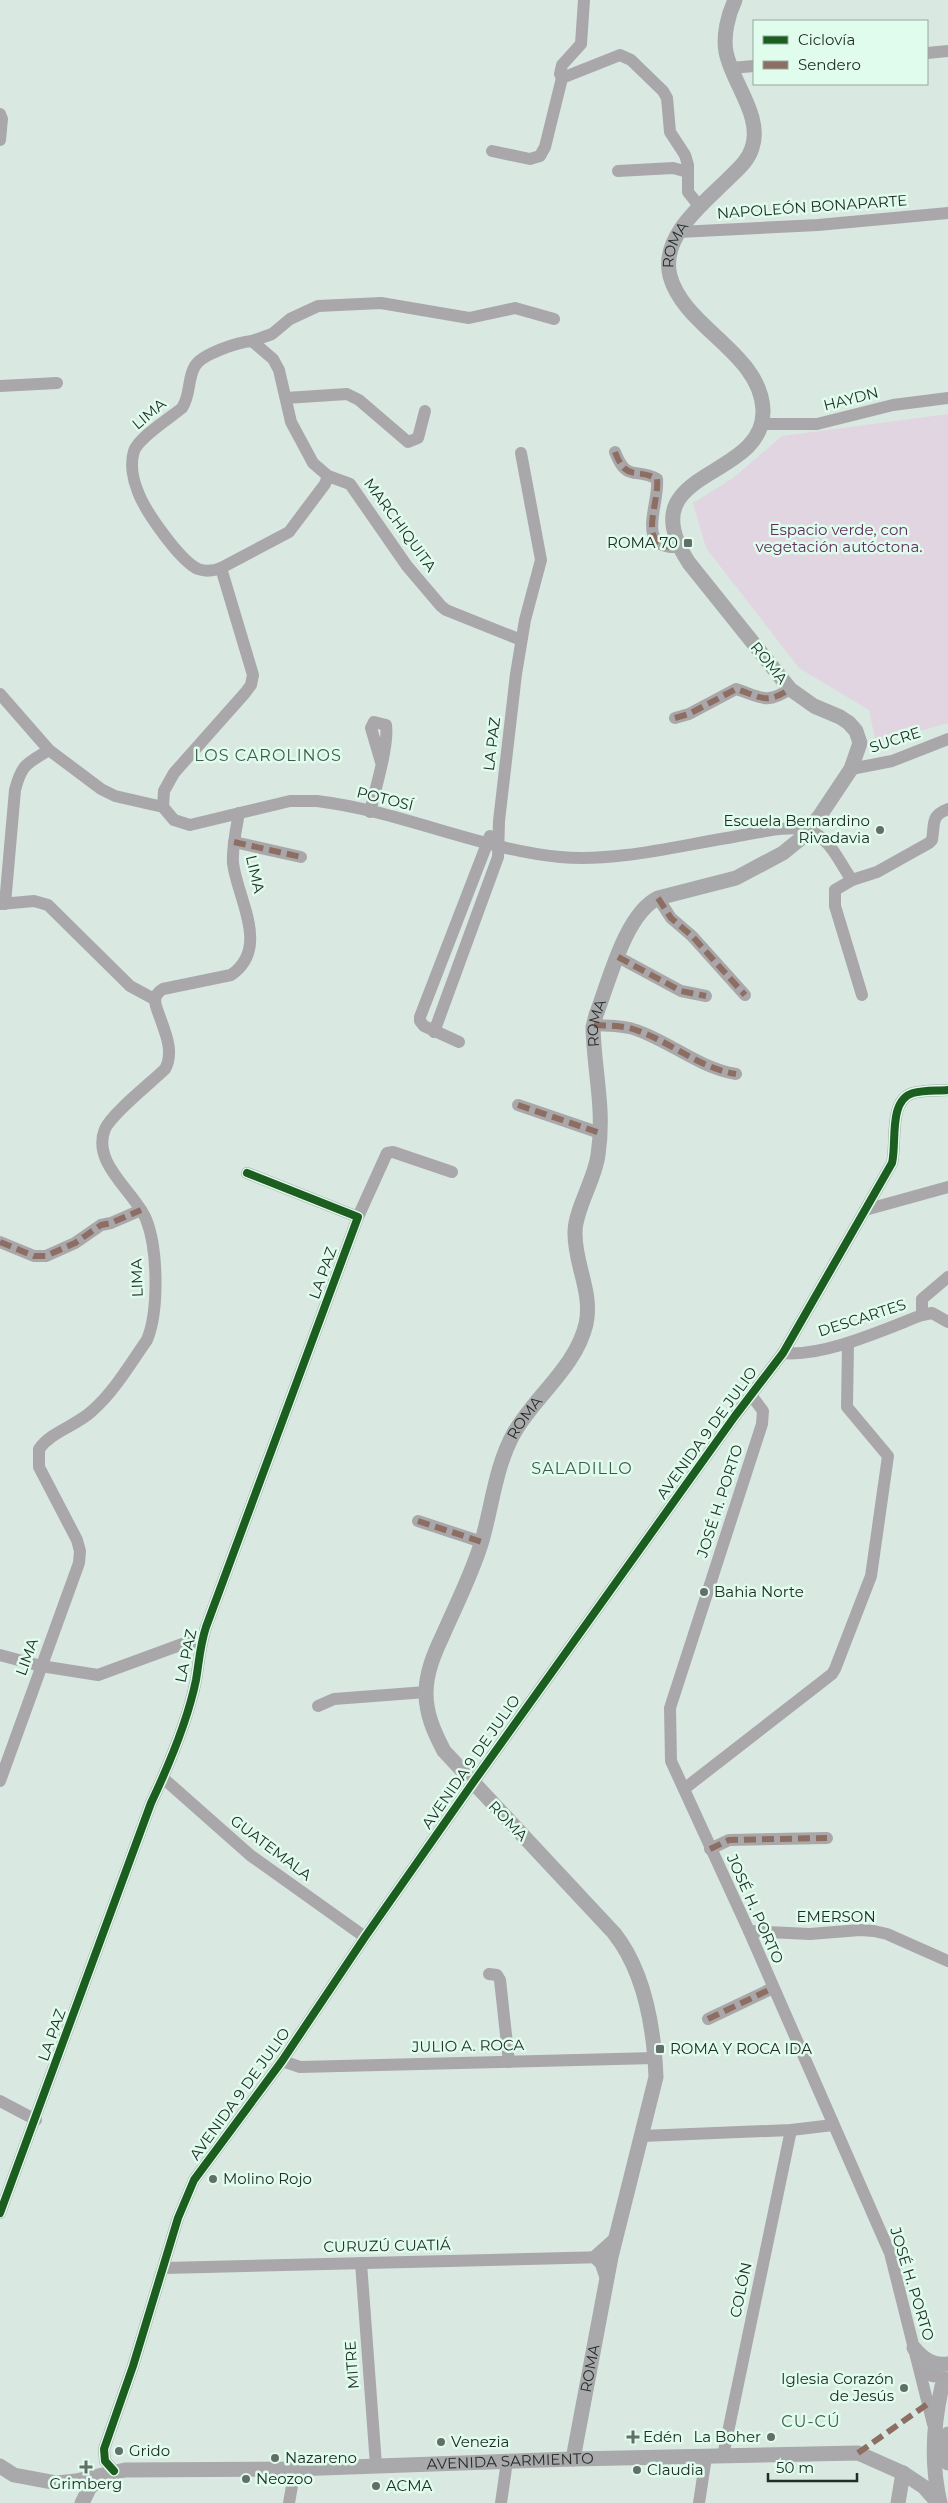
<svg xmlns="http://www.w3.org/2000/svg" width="948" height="2503" viewBox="0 0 948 2503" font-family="Montserrat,sans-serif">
  <rect width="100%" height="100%" fill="#d9e9e1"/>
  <path fill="#e0d5e1" d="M948 414V723L876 743 869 710 799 668 706 548 693 503 733 478 782 436Z"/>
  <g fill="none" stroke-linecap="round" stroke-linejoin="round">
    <g stroke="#aaa7ab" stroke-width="12">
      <path d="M584 0 581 44 562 65 560 74 562 78 620 55 631 60 663 91 667 98 670 132 685 155 688 165V192L700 207"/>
      <path d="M927 53 948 51"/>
      <path d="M731 68 754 66"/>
      <path d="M0 114 2 119 0 140"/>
      <path d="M492 151 530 159 540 156 545 147 562 78"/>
      <path d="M618 171 673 168 688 172"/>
      <path d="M679 232 818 225 948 213"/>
      <path d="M252 341 272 334 290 319 318 306 381 303 469 318 515 308 554 319"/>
      <path d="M0 386 57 383"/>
      <path d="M286 398 347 394 359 400 408 442 418 438 425 411"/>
      <path d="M761 424H817L893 405 948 398"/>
      <path d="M615 452C627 483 636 467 657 479 660 504 634 549 678 547"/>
      <path d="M221 568 289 532 325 484 328 476"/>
      <path d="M0 694 49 750 101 789 115 796 163 807 174 820 190 825 290 801H317C400 811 478 849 560 857 617 862 677 846 733 837 752 834 794 823 811 831 832 841 839 862 852 880L877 872 929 843 932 840C935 824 930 816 948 809"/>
      <path d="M675 718 689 714 736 689C761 697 766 705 790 689"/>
      <path d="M851 769 892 761 948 739"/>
      <path d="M163 807 164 791 174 773 245 693 251 685 253 675 221 568C213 571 206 572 198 569 180 561 145 511 138 492 133 480 130 464 134 451 139 437 170 418 182 408 191 395 187 379 195 366 202 354 238 342 252 341L273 359 279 370 291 422 313 463 328 476 350 484 407 566 441 606 446 610 521 640"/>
      <path d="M370 812C375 790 389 745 386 725L374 722 371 728 381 762"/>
      <path d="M234 842 301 857"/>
      <path d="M852 880 835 890V906L862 995"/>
      <path d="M658 898 671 918 692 936 745 995"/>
      <path d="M0 904 34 901 48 905 130 986 154 999"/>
      <path d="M5 904 15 790C22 763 27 764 49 750"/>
      <path d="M618 957 681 991 706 996"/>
      <path d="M594 1025C608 1026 623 1025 636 1030 671 1042 699 1068 736 1074"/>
      <path d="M434 1032 498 857 499 821 516 674 525 620 541 560 521 453"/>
      <path d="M459 1042 424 1026 420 1021V1017L490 836"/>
      <path d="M518 1105 600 1133"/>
      <path d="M865 1210 948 1187"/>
      <path d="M358 1217 387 1153 393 1152 452 1172"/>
      <path d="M0 1242 34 1256H46L75 1243 101 1225 111 1223 141 1210"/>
      <path d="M922 1315V1299L948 1277"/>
      <path d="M783 1353C824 1357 883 1330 922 1315L932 1313 948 1322"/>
      <path d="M751 1395 763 1411 762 1424 670 1708 671 1761 749 1931 882 2235 890 2253 933 2424"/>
      <path d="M418 1521 482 1542"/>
      <path d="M0 1655 41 1666 98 1675 188 1642 200 1644"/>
      <path d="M318 1706 334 1699 426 1692"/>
      <path d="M163 1778 250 1855 365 1937"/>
      <path d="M0 1781 79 1563 80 1551 77 1540 39 1467V1449C52 1431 76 1426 92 1411 114 1392 130 1364 147 1340 159 1311 158 1249 146 1219 134 1191 91 1163 105 1129 111 1114 152 1082 165 1069 176 1050 162 1026 156 1006 154 998 156 993 163 989L231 975C271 948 237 898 233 863 232 847 236 830 239 813"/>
      <path d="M684 1789 832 1674 835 1669 871 1576 888 1456 847 1407 848 1343"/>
      <path d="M710 1849 729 1840 827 1838"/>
      <path d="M749 1931 810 1934 860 1930 874 1931 887 1934 948 1961"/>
      <path d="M489 1974 497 1975 500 1980 509 2062"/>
      <path d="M708 2019 773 1988"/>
      <path d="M282 2061 300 2067 655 2058"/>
      <path d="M0 2101 36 2120"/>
      <path d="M642 2136 791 2130 833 2125"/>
      <path d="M0 2213 151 1803C168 1767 188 1719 196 1680 199 1662 200 1645 206 1627L358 1217 247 1173"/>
      <path d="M361 2263 376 2465"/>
      <path d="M164 2268 606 2257"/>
      <path d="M919 2364 932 2376 948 2378"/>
      <path d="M723 2456 791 2130"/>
      <path d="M114 2471 105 2461 104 2449 133 2366 178 2218 194 2180 282 2061 365 1937 472 1784 735 1416 783 1353 892 1163C897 1144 888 1100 913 1093 924 1090 937 1091 948 1090"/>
      <path d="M289 2503 295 2469"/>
      <path d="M501 2503 507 2461"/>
      <path d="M699 2503 706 2457"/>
    </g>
    <g stroke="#a9a9ab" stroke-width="15">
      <path d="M607 2277 602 2263 596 2257 615 2240"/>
      <path d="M914 2348C923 2359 933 2366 948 2364"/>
      <path d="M948 2434V2463"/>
      <path id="s1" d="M573 2459 611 2257 656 2077C654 2029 645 1972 614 1933L444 1751C434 1732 426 1714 426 1693 426 1673 434 1654 442 1637 455 1607 471 1576 481 1544 492 1508 495 1467 514 1433 535 1396 576 1367 586 1324 593 1292 574 1263 575 1232 575 1210 595 1179 598 1155 605 1108 594 1072 593 1027L596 1015C609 982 625 914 658 898L736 878 783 853 799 840 819 817 851 769 860 743 856 731 849 723 840 717 814 706 790 689 689 563C626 467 765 482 763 410 761 353 684 328 670 276 660 236 704 203 729 178 738 169 748 161 752 148 763 116 732 83 726 52 723 35 728 15 735 0"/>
      <path id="s2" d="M0 2466 14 2475 57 2483 76 2481 125 2470 295 2469 573 2459 858 2453 903 2473 924 2487 938 2503"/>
      <path d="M82 2503 90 2487 104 2477"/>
      <path d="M898 2503 903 2473"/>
      <path d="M940 2503C931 2464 933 2425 942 2386L948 2383"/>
    </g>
    <g stroke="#8d6e63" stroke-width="6" stroke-dasharray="12 6" stroke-linecap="butt">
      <path d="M615 452C627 483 636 467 657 479 660 504 634 549 678 547"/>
      <path d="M675 718 689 714 736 689C761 697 766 705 790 689"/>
      <path d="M234 842 301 857"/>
      <path d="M658 898 671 918 692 936 745 995"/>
      <path d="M618 957 681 991 706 996"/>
      <path d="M594 1025C608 1026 623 1025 636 1030 671 1042 699 1068 736 1074"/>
      <path d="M518 1105 600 1133"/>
      <path d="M0 1242 34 1256H46L75 1243 101 1225 111 1223 141 1210"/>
      <path d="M418 1521 482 1542"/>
      <path d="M710 1849 729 1840 827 1838"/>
      <path d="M708 2019 773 1988"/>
      <path d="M858 2453 929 2403"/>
    </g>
    <defs>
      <g id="cycleway">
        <path d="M0 2213 151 1803C168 1767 188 1719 196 1680 199 1662 200 1645 206 1627L358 1217 247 1173"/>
        <path d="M114 2471 105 2461 104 2449 133 2366 178 2218 194 2180 282 2061 365 1937 472 1784 735 1416 783 1353 892 1163C897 1144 888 1100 913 1093 924 1090 937 1091 948 1090"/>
      </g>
    </defs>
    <use href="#cycleway" stroke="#e0fced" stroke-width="11"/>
    <use href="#cycleway" stroke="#1b5e20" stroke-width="8"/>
  </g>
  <g fill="#626f69" stroke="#e0fced" stroke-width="2">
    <rect x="683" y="538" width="10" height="10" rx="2.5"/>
    <circle cx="880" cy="830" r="5"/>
    <circle cx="704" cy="1592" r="5"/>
    <rect x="655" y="2044" width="10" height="10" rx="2.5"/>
    <circle cx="213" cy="2179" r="5"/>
    <circle cx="904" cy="2388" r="5"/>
    <path d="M630.5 2429.5h5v5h5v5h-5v5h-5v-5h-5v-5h5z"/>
    <circle cx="771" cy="2437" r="5"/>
    <circle cx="441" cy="2442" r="5"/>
    <circle cx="119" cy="2451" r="5"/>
    <circle cx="275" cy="2458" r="5"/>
    <path d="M83.5 2459.5h5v5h5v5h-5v5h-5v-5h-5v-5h5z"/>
    <circle cx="637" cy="2470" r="5"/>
    <circle cx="246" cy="2479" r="5"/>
    <circle cx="376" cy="2486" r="5"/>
  </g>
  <g text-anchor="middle" stroke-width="5" stroke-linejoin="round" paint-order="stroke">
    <g font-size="15" fill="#222d28" stroke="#e0fced">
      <text transform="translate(812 207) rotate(-4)" y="5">NAPOLEÓN BONAPARTE</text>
      <text dy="5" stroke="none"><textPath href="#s1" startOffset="2630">ROMA</textPath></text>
      <text transform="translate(851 399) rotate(-14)" y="5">HAYDN</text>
      <text transform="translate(149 414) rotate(-40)" y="5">LIMA</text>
      <text transform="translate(400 525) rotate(54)" y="5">MARCHIQUITA</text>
      <text transform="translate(769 663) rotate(51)" y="5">ROMA</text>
      <text transform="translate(895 740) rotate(-18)" y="5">SUCRE</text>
      <text transform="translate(492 744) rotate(-83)" y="5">LA PAZ</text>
      <text transform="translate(385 799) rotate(14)" y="5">POTOSÍ</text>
      <text transform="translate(255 874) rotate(77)" y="5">LIMA</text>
      <text dy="5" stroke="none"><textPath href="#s1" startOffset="1568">ROMA</textPath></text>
      <text transform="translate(323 1273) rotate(-70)" y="5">LA PAZ</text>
      <text transform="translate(137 1278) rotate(-92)" y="5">LIMA</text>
      <text transform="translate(862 1318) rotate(-18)" y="5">DESCARTES</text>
      <text dy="5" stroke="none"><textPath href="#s1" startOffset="1148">ROMA</textPath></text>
      <text transform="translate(707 1433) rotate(-54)" y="5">AVENIDA 9 DE JULIO</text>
      <text transform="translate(720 1501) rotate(-72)" y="5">JOSÉ H. PORTO</text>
      <text transform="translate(186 1656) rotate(-78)" y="5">LA PAZ</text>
      <text transform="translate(27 1657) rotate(-70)" y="5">LIMA</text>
      <text transform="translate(471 1762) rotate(-55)" y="5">AVENIDA 9 DE JULIO</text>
      <text transform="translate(508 1821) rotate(46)" y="5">ROMA</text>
      <text transform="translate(271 1848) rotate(37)" y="5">GUATEMALA</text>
      <text transform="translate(755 1909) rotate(66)" y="5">JOSÉ H. PORTO</text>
      <text x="836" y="1922">EMERSON</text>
      <text transform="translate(52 2035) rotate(-70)" y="5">LA PAZ</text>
      <text transform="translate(468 2046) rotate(-1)" y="5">JULIO A. ROCA</text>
      <text transform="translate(240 2094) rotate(-54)" y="5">AVENIDA 9 DE JULIO</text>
      <text transform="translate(387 2246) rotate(-1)" y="5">CURUZÚ CUATIÁ</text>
      <text transform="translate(912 2284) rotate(73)" y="5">JOSÉ H. PORTO</text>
      <text transform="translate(741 2290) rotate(-78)" y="5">COLÓN</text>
      <text transform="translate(352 2365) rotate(-94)" y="5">MITRE</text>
      <text dy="5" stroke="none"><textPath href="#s1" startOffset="92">ROMA</textPath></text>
      <text dy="5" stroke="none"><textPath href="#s2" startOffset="515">AVENIDA SARMIENTO</textPath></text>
    </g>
    <g font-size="15" fill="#622d5e" stroke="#e0fced">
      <text x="839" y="535">Espacio verde, con<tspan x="839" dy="17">vegetación autóctona.</tspan></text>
    </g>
    <g font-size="15" fill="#222d28" stroke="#e0fced" text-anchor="start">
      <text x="678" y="548" text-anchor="end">ROMA 70</text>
      <text x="870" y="826" text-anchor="end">Escuela Bernardino<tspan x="870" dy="17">Rivadavia</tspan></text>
      <text x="714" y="1597">Bahia Norte</text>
      <text x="670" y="2054">ROMA Y ROCA IDA</text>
      <text x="223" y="2184">Molino Rojo</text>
      <text x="894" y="2384" text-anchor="end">Iglesia Corazón<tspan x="894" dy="17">de Jesús</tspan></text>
      <text x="643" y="2442">Edén</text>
      <text x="761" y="2442" text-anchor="end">La Boher</text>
      <text x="451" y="2447">Venezia</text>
      <text x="129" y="2456">Grido</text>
      <text x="285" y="2463">Nazareno</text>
      <text x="647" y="2475">Claudia</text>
      <text x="256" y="2484">Neozoo</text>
      <text x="86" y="2489" text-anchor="middle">Grimberg</text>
      <text x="386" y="2491">ACMA</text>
    </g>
    <g font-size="16" letter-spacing="1" fill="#40594d" stroke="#e0fced">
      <text x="268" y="761">LOS CAROLINOS</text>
      <text x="582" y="1474">SALADILLO</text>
      <text x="811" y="2427">CU-CÚ</text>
    </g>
  </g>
  <rect x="753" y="20" width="175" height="65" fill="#e0fced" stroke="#94a99e"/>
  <rect x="763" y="36" width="25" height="8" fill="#1b5e20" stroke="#94a99e"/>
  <text x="798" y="45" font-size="15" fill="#222d28">Ciclovía</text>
  <rect x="763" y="61" width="25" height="8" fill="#8d6e63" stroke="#94a99e"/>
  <text x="798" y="70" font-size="15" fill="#222d28">Sendero</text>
  <path d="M768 2473v8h89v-8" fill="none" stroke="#222d28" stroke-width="2.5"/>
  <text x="776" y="2473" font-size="15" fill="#222d28" stroke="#e0fced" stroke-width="4" paint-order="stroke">50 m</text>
</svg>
